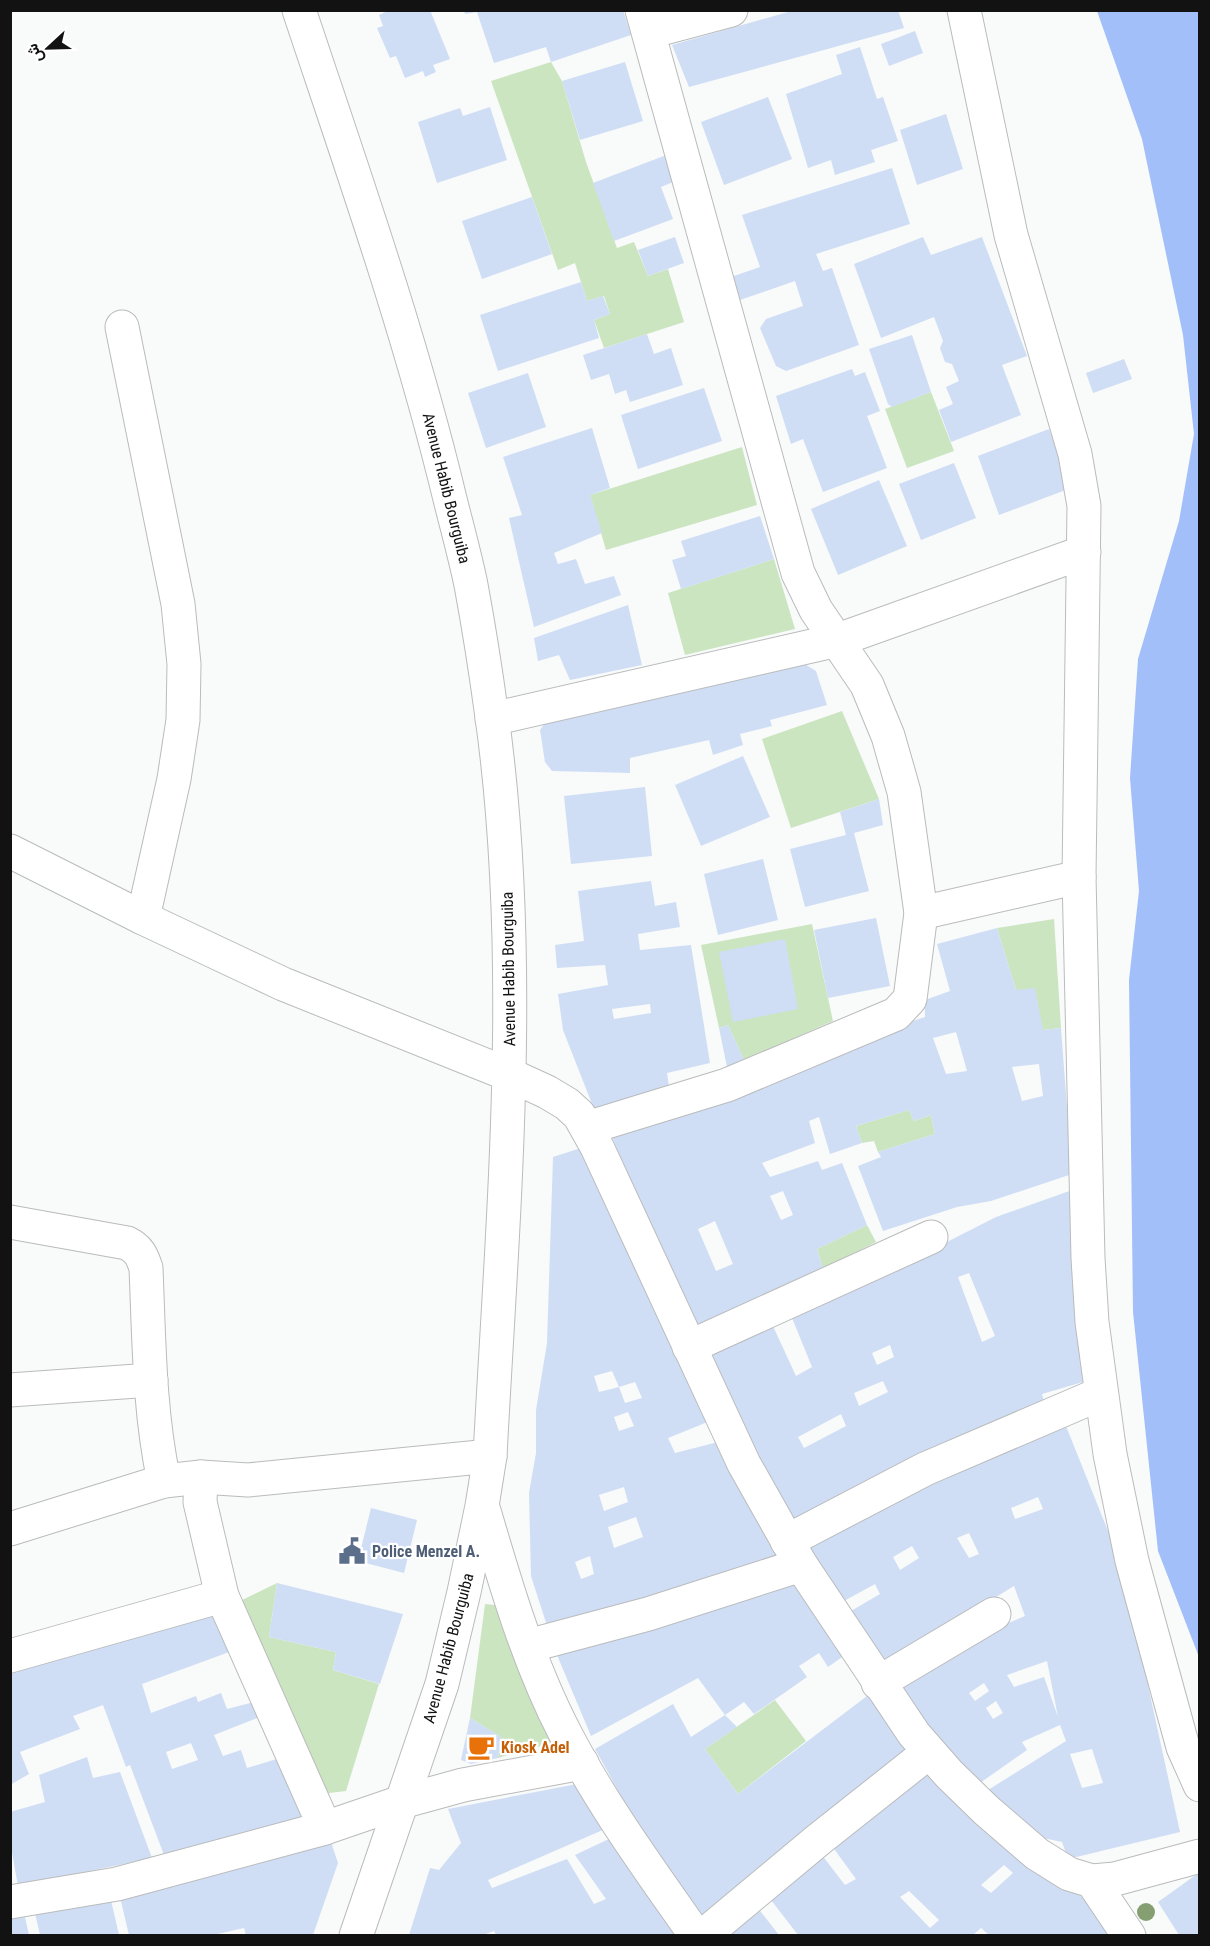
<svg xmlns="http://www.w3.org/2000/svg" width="1210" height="1946" viewBox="0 0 1210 1946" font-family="'Roboto Condensed',Vazirmatn,sans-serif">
  <rect width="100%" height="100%" fill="#f9fafa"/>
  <g fill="#cce5c1">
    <path d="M551 62 562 81 586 162 617 248 634 242 648 276 668 269 684 322 604 348 594 320 610 314 604 296 587 301 575 263 558 270 491 81Z"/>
    <path d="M931 392 954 451 907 468 885 409Z"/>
    <path d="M742 447 757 505 606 550 590 495Z"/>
    <path d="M774 559 795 629 685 655 668 593Z"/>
    <path d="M842 711 879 799 791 828 762 739Z"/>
    <path d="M1054 919 1061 1028 1043 1030 1016 990 997 928Z"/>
    <path d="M812 924 833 1021 744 1060 728 1025 719 1028 701 945Z"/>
    <path d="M909 1110 914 1121 931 1115 935 1134 878 1152 874 1141 862 1143 856 1126Z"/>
    <path d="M867 1225 876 1242 823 1269 817 1249Z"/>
    <path d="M277 1583 269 1637 336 1652 333 1670 379 1684 346 1791 321 1794 236 1603Z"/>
    <path d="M485 1604 505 1606 551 1743 498 1758 501 1737 470 1718Z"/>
    <path d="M775 1700 806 1741 738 1794 705 1749Z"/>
  </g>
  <path fill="#a2bff9" d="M1097 11H1199V1657L1158 1551 1133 1312 1129 980 1139 891 1130 778 1138 659 1179 521 1194 434 1183 335 1142 139Z"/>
  <g fill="#cfdef5" fill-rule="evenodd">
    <path d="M390 10H430L450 59 433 65 436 72 425 77 423 71 405 78 396 56 390 58 377 28 383 26 379 15Z"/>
    <path d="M464 10H623L631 35 551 62 546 47 494 63 477 12 465 14Z"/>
    <path d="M795 10H898L904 28 689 87 672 45Z"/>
    <path d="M915 31 923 53 889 66 881 44Z"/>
    <path d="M860 47 877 99 883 97 898 141 871 150 875 162 835 175 831 160 808 168 786 94 842 74 836 55Z"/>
    <path d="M625 62 643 121 580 140 562 81Z"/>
    <path d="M768 97 792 159 724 185 701 122Z"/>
    <path d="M490 107 507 160 437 183 418 122 460 108 463 116Z"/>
    <path d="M946 114 963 169 917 185 900 130Z"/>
    <path d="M669 154 678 180 661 187 673 219 614 241 593 183Z"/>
    <path d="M892 168 910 224 816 254 823 271 832 268 859 345 786 371 776 366 760 328 766 319 803 306 795 281 737 301 731 277 760 267 742 215Z"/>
    <path d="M532 197 552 254 482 279 462 221Z"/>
    <path d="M675 237 684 263 648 276 638 250Z"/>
    <path d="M923 237 931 255 982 237 1027 356 1002 365 1021 415 951 442 939 410 953 404 946 387 959 381 952 364 945 362 940 348 943 341 934 317 881 338 854 264Z"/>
    <path d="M581 282 587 301 603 296 610 314 594 320 599 338 498 371 480 315Z"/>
    <path d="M647 334 654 354 671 348 683 385 630 402 626 390 615 394 609 374 591 380 583 355Z"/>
    <path d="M912 335 931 392 892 407 888 404 869 349Z"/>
    <path d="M1124 359 1132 379 1093 393 1086 373Z"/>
    <path d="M852 369 855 376 865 372 880 411 867 416 887 468 823 492 803 439 791 444 776 396Z"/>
    <path d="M528 373 546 427 486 448 468 393Z"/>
    <path d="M704 388 722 441 638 469 621 415Z"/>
    <path d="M592 428 610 488 590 495 602 533 554 553 558 564 576 559 585 584 614 576 621 595 534 627 509 518 522 515 503 457Z"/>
    <path d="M1049 429 1071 488 999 515 978 456Z"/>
    <path d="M954 463 976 518 921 540 899 484Z"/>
    <path d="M879 480 907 546 838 575 811 509Z"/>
    <path d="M760 516 774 559 681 589 672 560 686 556 681 541Z"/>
    <path d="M628 605 642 665 570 680 559 655 538 661 534 638Z"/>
    <path d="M800 661 816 671 827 705 770 720 772 726 740 734 743 745 713 755 709 740 630 758V773L552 771 545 762 540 730 547 720Z"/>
    <path d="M743 756 770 817 701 846 675 785Z"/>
    <path d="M645 787 652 856 571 864 564 796Z"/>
    <path d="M879 799 883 825 854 833 869 891 805 907 790 849 846 835 840 812Z"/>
    <path d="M763 859 778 920 718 935 704 874Z"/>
    <path d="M651 881 655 906 676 902 680 927 638 934 640 950 691 945 710 1063 667 1073 669 1087 594 1109 563 1030 558 994 608 985 605 965 557 968 555 945 584 941 578 891ZM650 1004 651 1013 614 1019 612 1009Z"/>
    <path d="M876 918 890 986 828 998 814 930Z"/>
    <path d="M997 928 1016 990 1035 988 1043 1030 1061 1028 1072 1174 991 1201 957 1207 883 1231 858 1166 881 1157 878 1152 935 1134 931 1115 914 1121 909 1110 856 1126 862 1143 830 1154 819 1117 809 1121 815 1143 762 1163 770 1177 818 1161 822 1170 842 1163 867 1225 817 1249 823 1269 702 1325 691 1320 633 1191 611 1134 882 1031 925 1017V1000L950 991 937 944ZM956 1032 967 1071 946 1074 933 1038ZM1039 1064 1043 1096 1022 1101 1012 1067ZM783 1191 793 1215 781 1220 770 1196ZM715 1221 733 1264 716 1271 698 1229Z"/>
    <path d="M785 939 798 1009 733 1022 719 952Z"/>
    <path d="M728 1025 744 1060 727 1067 719 1028Z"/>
    <path d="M590 1145 710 1421 668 1438 675 1453 722 1441 782 1560 549 1632 531 1576 529 1493 536 1453V1410L547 1343 553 1157ZM612 1371 619 1387 635 1382 642 1398 625 1403 619 1387 599 1392 594 1376ZM628 1412 634 1426 619 1431 614 1417ZM624 1487 628 1502 604 1511 599 1495ZM636 1517 643 1537 614 1548 608 1527ZM590 1556 594 1574 581 1579 575 1562Z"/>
    <path d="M1075 1189 1076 1301 1083 1382 1042 1394 1045 1405 792 1529 703 1355 772 1324 796 1376 812 1367 790 1313 943 1244 996 1217ZM969 1273 995 1336 982 1342 958 1277ZM890 1345 894 1357 877 1365 872 1353ZM883 1381 888 1392 859 1406 854 1393ZM841 1414 846 1426 804 1448 798 1437Z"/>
    <path d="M1064 1421 1116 1551 1128 1594 1180 1832 1068 1859 1062 1842 1043 1838 1026 1829 988 1790 1066 1741 1060 1725 1022 1742 1027 1750 980 1783 929 1732 899 1684 958 1644 1025 1616 1014 1586 885 1665 851 1611 880 1594 875 1584 844 1601 800 1544ZM1038 1497 1043 1509 1015 1519 1011 1508ZM969 1533 979 1554 969 1558 957 1538ZM912 1546 919 1558 900 1570 893 1557ZM1047 1661 1058 1717 1044 1677 1014 1687 1007 1675ZM984 1683 989 1691 975 1701 969 1693ZM996 1701 1003 1713 993 1719 986 1708ZM1092 1749 1103 1783 1082 1788 1070 1754Z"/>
    <path d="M371 1508 417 1520 404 1573 358 1561Z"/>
    <path d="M794 1580 845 1655 828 1667 819 1653 799 1666 807 1677 754 1714 744 1702 725 1715 698 1678 591 1736 557 1655Z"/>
    <path d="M277 1583 403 1614 380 1684 333 1670 336 1652 269 1637Z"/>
    <path d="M216 1612 232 1651 142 1684 151 1713 196 1696 198 1702 221 1693 227 1709 254 1702 260 1717 214 1735 223 1756 241 1750 247 1768 280 1758 306 1819 164 1855 130 1765 126 1767 103 1705 73 1716 80 1729 20 1752 29 1774 10 1785V1670ZM191 1743 198 1760 172 1769 166 1752Z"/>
    <path d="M871 1693 914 1752 700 1920 625 1803 595 1749 673 1704 691 1737 725 1715 737 1727 705 1749 738 1794Z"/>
    <path d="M470 1718 501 1737 498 1758 471 1764 461 1760Z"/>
    <path d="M87 1757 93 1778 120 1772 152 1858 18 1886 10 1841V1812L45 1802 39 1775Z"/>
    <path d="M929 1765 1053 1876 1086 1900 1115 1935H989L981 1928 973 1935H798L768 1896 821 1854 845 1885 856 1879 829 1842ZM1004 1865 1013 1873 991 1893 981 1885ZM909 1891 939 1920 930 1928 900 1897Z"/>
    <path d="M577 1784 605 1829 488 1880 492 1888 567 1859 594 1904 606 1899 575 1855 611 1838 677 1933 671 1935H496L494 1931 483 1935H409L430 1868 439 1870 461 1843 448 1809Z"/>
    <path d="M331 1842 338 1863 313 1935H246L244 1928 213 1935H129L119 1893Z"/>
    <path d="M1200 1872V1935H1179L1158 1902Z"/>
    <path d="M110 1896 119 1935H40L35 1913Z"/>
    <path d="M757 1907 779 1935H716Z"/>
    <path d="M25 1917 29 1935H10V1919Z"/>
  </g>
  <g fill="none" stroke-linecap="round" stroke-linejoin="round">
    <defs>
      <g id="minor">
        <path d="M299 10C353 172 410 333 450 499 457 527 465 556 471 585 479 628 486 673 492 717 526 962 503 1210 490 1456L482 1506 464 1592 442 1684 356 1936"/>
        <path d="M964 10 1011 235 1075 454 1084 506 1079 877 1088 1258 1092 1322 1110 1454 1132 1561 1183 1747 1200 1785"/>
        <path d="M649 32 731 10"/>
        <path d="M122 327 178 604 184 664 183 720 174 779 143 918"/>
        <path d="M492 719 838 640 1084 552"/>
        <path d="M10 851 143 918 283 984 510 1075 547 1092 567 1104 579 1115 597 1147 744 1464 801 1565 914 1734 949 1774 986 1810 1037 1854 1069 1874 1092 1881 1115 1879 1200 1856"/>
        <path d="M921 913 1079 877"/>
        <path d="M587 1128 727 1085 896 1014 910 999 921 913 904 792 888 736 867 685 816 610 798 573 642 10"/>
        <path d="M10 1222 127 1243C139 1249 142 1256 146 1268 149 1339 149 1411 164 1481"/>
        <path d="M689 1347 931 1237"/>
        <path d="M10 1390 151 1380"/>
        <path d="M201 1477 200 1502 222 1596 325 1828"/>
        <path d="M484 1511C506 1586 529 1664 565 1733 602 1805 650 1870 696 1936"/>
        <path d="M10 1529 164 1481 201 1477 248 1480 490 1456"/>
        <path d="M787 1541 925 1469 1100 1394"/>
        <path d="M528 1646 648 1614 801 1565"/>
        <path d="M10 1656 222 1596"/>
        <path d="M878 1683 994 1614"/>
        <path d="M1092 1881 1129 1936"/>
        <path d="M10 1902 117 1884 325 1828 401 1802 463 1785 582 1763"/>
        <path d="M703 1936 818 1840 929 1752"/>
      </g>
    </defs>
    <use href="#minor" stroke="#babbbc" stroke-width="35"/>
    <use href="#minor" stroke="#fff" stroke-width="33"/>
  </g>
  <circle fill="#859f72" cx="1146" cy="1912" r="9"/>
  <defs>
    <symbol id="civic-bare" viewBox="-9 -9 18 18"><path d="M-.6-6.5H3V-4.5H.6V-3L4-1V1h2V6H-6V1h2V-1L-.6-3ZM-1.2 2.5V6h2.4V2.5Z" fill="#5c6f8a" stroke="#fff" stroke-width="2.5" paint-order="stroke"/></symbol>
    <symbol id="cafe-bare" viewBox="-9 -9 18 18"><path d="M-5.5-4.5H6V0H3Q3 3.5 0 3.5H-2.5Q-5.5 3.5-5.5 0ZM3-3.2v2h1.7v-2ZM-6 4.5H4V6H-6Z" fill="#e8710a" stroke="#fff" stroke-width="2.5" paint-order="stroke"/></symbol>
  </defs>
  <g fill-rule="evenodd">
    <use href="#civic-bare" x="333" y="1532" width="38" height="38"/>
    <use href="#cafe-bare" x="462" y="1728" width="38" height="38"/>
  </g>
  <g text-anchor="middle" stroke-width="4.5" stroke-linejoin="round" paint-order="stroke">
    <g font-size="16" fill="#121212" stroke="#fff">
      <text transform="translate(447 488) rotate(76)" y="6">Avenue Habib Bourguiba</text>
      <text transform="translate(508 969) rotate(-91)" y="6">Avenue Habib Bourguiba</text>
      <text transform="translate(448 1648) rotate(-75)" y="6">Avenue Habib Bourguiba</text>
    </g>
    <g font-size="16" font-weight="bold" fill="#4e5e75" stroke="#fff" text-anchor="start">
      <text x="372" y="1557">Police Menzel A.</text>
    </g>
    <g font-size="16" font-weight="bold" fill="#c56008" stroke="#fff" text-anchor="start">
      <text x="501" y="1753">Kiosk Adel</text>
    </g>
  </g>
  <rect width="1210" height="1946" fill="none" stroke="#121212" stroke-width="24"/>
  <g transform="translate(48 48) rotate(248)" stroke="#ffffff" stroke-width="4.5" paint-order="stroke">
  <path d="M0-4.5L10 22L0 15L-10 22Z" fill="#121212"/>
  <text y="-9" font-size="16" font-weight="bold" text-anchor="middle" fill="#121212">ش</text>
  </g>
</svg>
